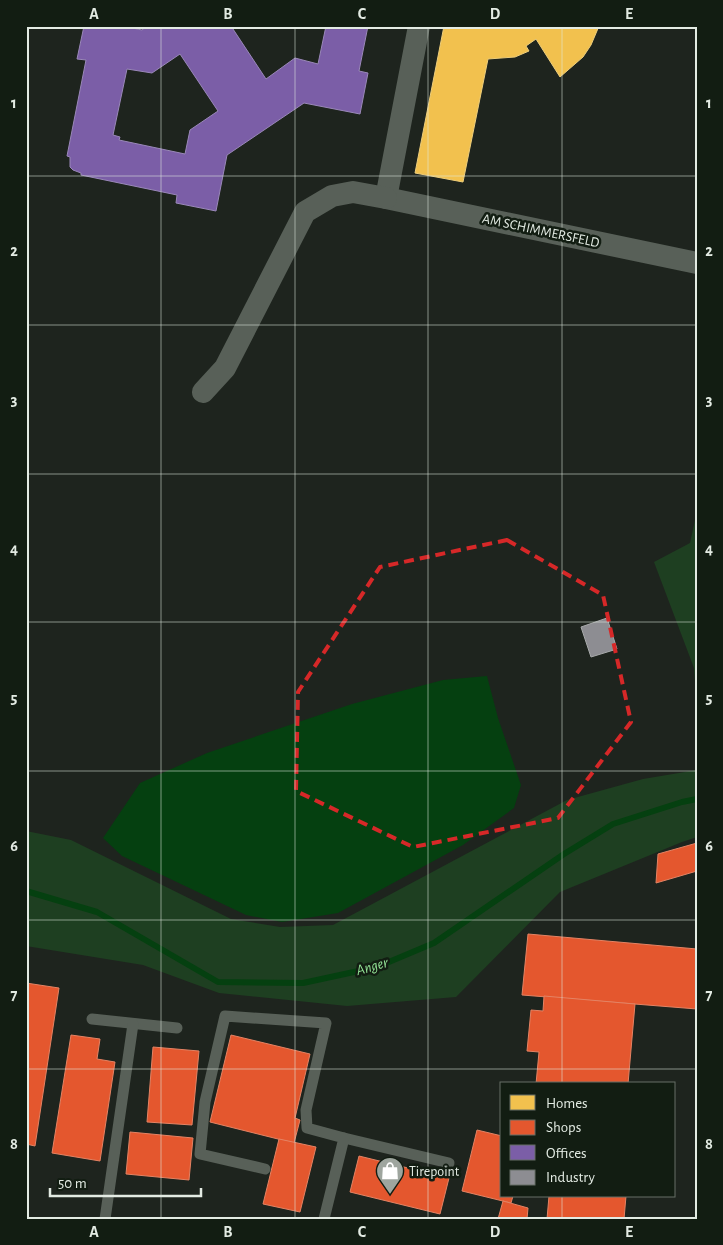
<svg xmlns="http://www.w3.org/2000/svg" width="723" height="1245" viewBox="0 0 723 1245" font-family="'Alegreya Sans',sans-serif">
  <rect width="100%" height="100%" fill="#1e241e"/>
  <g fill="#1e3f21">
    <path d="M697 511V710L694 668 654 562 690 543Z"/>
    <path d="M697 770V837L682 842 560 892 456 997 347 1006 219 993 143 965 26 946V831L71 840 231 919 280 927 333 925 567 800 643 779Z"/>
  </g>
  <path fill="#054010" d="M487 676 498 718 521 785 514 808 463 845 338 913 282 922 246 915 122 856 103 838 140 783 207 753 352 704 443 680Z"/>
  <path fill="#f2c14e" stroke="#eece7b" d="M444 26H599L591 45 583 57 560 77 536 39 526 46 529 51 515 57 488 59 463 182 415 173Z"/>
  <g fill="#e4572e" stroke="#e48364">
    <path d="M697 843V871L656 883 658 854Z"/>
    <path d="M528 934 697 949V1009L522 995Z"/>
    <path d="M26 983 59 988 35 1146 26 1144Z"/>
    <path d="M544 996 635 1004 628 1084H536L539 1052 527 1051 531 1010 543 1011Z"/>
    <path d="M71 1035 100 1039 97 1059 115 1062 100 1161 52 1153Z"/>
    <path d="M231 1035 310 1054 295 1118 300 1120 294 1143 210 1122Z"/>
    <path d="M153 1047 199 1051 192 1125 147 1122Z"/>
    <path d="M477 1130 502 1136V1196H513L511 1203 462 1191Z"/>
    <path d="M130 1132 193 1138 189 1180 126 1174Z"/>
    <path d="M279 1139 316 1147 300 1212 263 1204Z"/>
    <path d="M359 1156 449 1178 440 1214 350 1192Z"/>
    <path d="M549 1196H626L624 1219H547Z"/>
    <path d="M503 1201 528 1208 527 1219H498Z"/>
  </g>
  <path fill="#7b5ea7" stroke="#9a88b9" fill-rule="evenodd" d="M84 26H123L142 30 147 26H231L266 79 295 58 318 64 326 26H368L359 71 368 73 360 114 304 103 227 155 216 211 176 203 177 195 81 175V173L73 170 70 167V157L67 156 86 60 77 59ZM180 54 218 111 190 130 185 154 119 140 120 137 113 135 127 69 152 73Z"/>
  <path fill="#8d8d92" stroke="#a7a9aa" d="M607 618 617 649 591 657 581 627Z"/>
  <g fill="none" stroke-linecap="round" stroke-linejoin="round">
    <path stroke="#054010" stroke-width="6" d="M26 891 97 912 218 982 303 983 377 967 434 943 564 854 613 824 682 802 697 799"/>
    <g stroke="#586058" stroke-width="11">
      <path d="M92 1019 177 1028"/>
      <path d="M344 1138 449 1163"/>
      <path d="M265 1169 200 1154 205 1102 225 1016 326 1023 306 1110 307 1128 344 1138 324 1219"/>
      <path d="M105 1219 133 1024"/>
    </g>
    <g stroke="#586058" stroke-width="22">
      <path d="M419 26 386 198 697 263"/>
      <path d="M203 392 225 368 305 212 332 196 353 192 386 198"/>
    </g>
  </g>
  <path fill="none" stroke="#d62828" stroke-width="4" stroke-dasharray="10 6" stroke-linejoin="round" d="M507 540 603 595 631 722 558 818 413 847 296 791 298 692 380 567Z"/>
  <path fill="none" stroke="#e3ebe3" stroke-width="1" stroke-opacity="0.55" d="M161 26V1219M295 26V1219M428 26V1219M562 26V1084M26 176H697M26 325H697M26 474H697M26 622H697M26 771H697M26 920H697M26 1069H697M562 1196V1219"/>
  <defs>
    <symbol id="shop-pin" viewBox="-11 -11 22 30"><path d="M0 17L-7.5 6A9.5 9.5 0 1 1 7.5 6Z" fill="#9ea59e" stroke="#121d12"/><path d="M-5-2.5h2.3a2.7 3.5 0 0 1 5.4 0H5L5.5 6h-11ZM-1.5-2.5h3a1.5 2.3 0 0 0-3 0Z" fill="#fff"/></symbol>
  </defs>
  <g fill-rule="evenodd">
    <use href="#shop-pin" x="374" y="1155" width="32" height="43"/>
  </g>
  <g text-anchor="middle" stroke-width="5" stroke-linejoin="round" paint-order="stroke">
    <g font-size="14" fill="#e3ebe3" stroke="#121d12">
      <text transform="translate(541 230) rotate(12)" y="5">AM SCHIMMERSFELD</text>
    </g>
    <g font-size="14" fill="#e3ebe3" stroke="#121d12" text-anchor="start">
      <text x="409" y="1176">Tirepoint</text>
    </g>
    <g font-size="15" font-style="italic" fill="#93e396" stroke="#121d12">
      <text transform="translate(372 966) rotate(-16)" y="5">Anger</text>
    </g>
  </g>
  <rect width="723" height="1245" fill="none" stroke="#121d12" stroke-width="55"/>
  <rect x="500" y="1082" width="175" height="115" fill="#121d12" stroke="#666f66"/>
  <rect x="510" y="1095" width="25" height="15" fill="#f2c14e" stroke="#666f66"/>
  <text x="546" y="1108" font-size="15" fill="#e3ebe3">Homes</text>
  <rect x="510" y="1120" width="25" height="15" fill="#e4572e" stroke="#666f66"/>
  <text x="546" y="1132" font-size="15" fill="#e3ebe3">Shops</text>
  <rect x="510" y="1145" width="25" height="15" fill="#7b5ea7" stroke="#666f66"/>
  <text x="546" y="1158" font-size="15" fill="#e3ebe3">Offices</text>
  <rect x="510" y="1170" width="25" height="15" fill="#8d8d92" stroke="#666f66"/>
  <text x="546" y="1182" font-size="15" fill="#e3ebe3">Industry</text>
  <path d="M50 1188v8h151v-8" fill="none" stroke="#e3ebe3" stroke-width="2.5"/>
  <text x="58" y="1188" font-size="15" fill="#e3ebe3" stroke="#121d12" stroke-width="4" paint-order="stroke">50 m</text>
  <rect x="28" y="28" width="668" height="1190" fill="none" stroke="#e3ebe3" stroke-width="2"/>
  <g font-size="16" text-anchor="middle" font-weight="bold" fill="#e3ebe3">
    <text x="94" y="19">A</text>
    <text x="228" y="19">B</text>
    <text x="362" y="19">C</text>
    <text x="495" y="19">D</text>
    <text x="629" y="19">E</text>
    <text x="14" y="108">1</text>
    <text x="709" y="108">1</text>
    <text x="14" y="256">2</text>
    <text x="709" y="256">2</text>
    <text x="14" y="405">3</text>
    <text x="709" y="405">3</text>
    <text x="14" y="554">4</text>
    <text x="709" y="554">4</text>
    <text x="14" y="703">5</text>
    <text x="709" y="703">5</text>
    <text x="14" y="851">6</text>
    <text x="709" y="851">6</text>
    <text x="14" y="1000">7</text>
    <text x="709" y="1000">7</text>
    <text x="14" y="1149">8</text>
    <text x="709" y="1149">8</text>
    <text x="94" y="1237">A</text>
    <text x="228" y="1237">B</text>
    <text x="362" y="1237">C</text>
    <text x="495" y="1237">D</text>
    <text x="629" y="1237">E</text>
  </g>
</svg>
